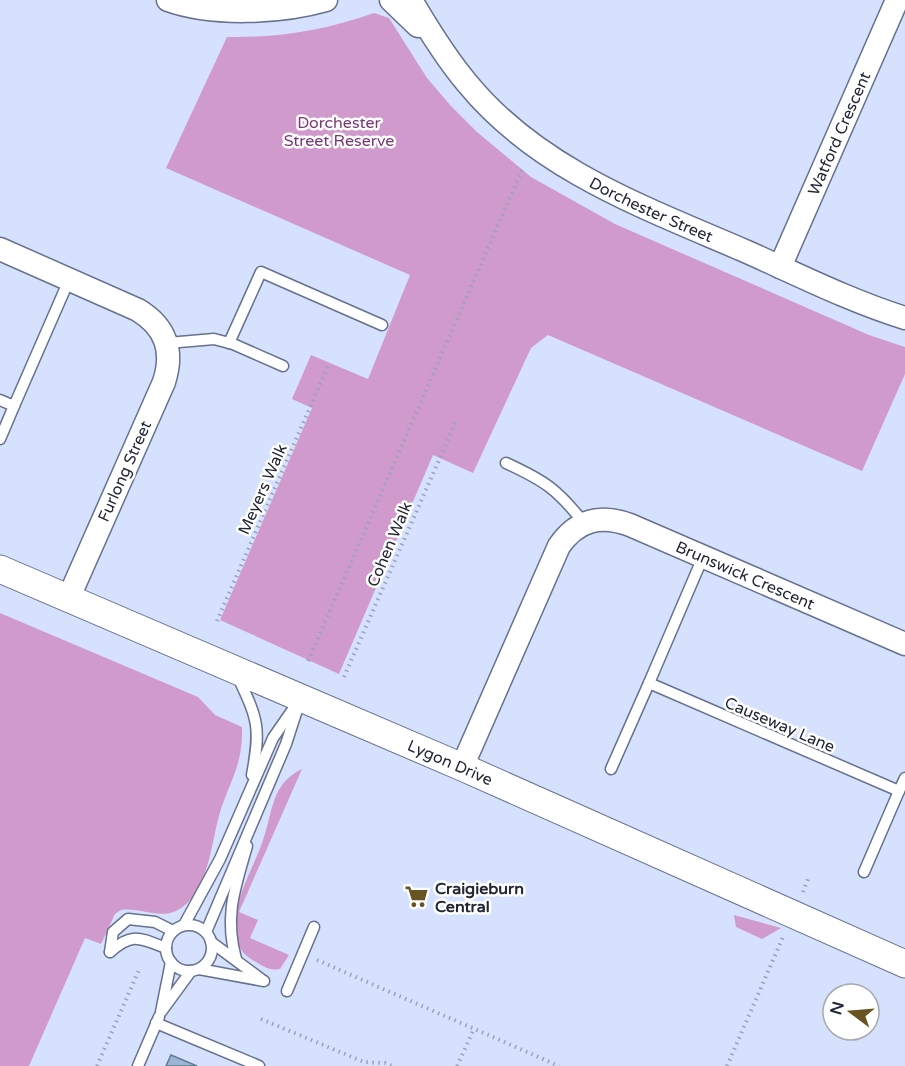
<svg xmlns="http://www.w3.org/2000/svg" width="905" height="1066" viewBox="0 0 905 1066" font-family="'Varela Round',sans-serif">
  <rect width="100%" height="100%" fill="#d6e1fd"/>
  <g fill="#d09bcc">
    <path d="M374 13 389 18 427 78 450 105 477 132 531 177 615 224 869 335 905 347V374L862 471 548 335 531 348 473 473 433 455 339 674 220 620 312 408 292 399 311 355 368 379 410 275 166 168 227 37C279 38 326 30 374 13Z"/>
    <path d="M0 613 198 697 215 715 242 727C243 765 231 778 220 812 211 842 209 895 176 911 159 919 139 907 121 910L115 914 101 944 85 938 29 1066H0Z"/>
    <path d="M302 769 239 912 258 920 250 938 289 955 280 969C269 971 263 966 254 961 211 937 251 875 262 843 273 814 270 784 302 769Z"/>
    <path d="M734 915 781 928 762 939 736 927Z"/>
  </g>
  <path fill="#9bb6d2" stroke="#617a94" stroke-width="1.5" d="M171 1055 197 1066H166Z"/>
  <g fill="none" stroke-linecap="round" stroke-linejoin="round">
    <defs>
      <g id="service">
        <path d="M168 343 214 339 233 344 283 366"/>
        <path d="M229 343 261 272 382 325"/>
        <path d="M0 400 14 406 69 280"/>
        <path d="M0 439 14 406"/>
        <path d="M506 463C545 481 557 489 584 523"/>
        <path d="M703 557 649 683 899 791 905 778"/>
        <path d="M237 675C258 720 261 726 252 775"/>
        <path d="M611 769 649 683"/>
        <path d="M864 872 899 791"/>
        <path d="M184 925 220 859 273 738 300 699"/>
        <circle cx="189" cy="948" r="23"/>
        <path d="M206 932 286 744 297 710"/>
        <path d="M211 942 261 979"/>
        <path d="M110 952 113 932 128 919 155 922 173 931"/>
        <path d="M110 952C132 932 140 938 166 948"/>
        <path d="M236 959C224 916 235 888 247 846"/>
        <path d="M171 962 161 1012 191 971"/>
        <path d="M199 969 264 981"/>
        <path d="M287 991 314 927"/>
        <path d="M156 1023 259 1066"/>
        <path d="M138 1066 159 1017"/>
      </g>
      <g id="minor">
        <path d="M168 0C212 16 281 13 326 0"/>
        <path d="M391 0 418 26"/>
        <path id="s1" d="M411 0C428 29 445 57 467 83 538 170 646 208 745 251 797 274 850 301 905 318"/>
        <path d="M0 249 138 310C166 327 174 351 164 382L69 597"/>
        <path id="s2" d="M780 267 897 0"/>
        <path id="s3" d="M462 767 559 546C577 520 600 514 630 525L905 644"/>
      </g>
      <g id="tertiary">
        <path id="s4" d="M0 569 462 767 905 964"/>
      </g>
    </defs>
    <use href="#service" stroke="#667190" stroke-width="13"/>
    <use href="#minor" stroke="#667190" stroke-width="25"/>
    <use href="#tertiary" stroke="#667190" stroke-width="29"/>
    <g stroke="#99a2b9" stroke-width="4" stroke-dasharray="1.5 4.5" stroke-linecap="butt">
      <path d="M217 621 328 366"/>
      <path d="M308 661 523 168"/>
      <path d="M344 677 456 421"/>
      <path d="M803 892 808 879"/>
      <path d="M317 960 559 1066"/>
      <path d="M261 1019 364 1062 385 1063 392 1066"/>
      <path d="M97 1066 139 970"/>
      <path d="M457 1066 474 1029"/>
      <path d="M727 1066 783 937"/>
    </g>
    <use href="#service" stroke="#fff" stroke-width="10"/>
    <use href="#minor" stroke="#fff" stroke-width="22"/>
    <use href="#tertiary" stroke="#fff" stroke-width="27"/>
  </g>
  <defs>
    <symbol id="supermarket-bare" viewBox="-9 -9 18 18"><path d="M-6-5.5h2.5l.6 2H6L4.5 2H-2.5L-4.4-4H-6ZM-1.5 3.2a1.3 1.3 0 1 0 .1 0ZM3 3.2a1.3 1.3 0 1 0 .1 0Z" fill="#675422" stroke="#fff" stroke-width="2.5" paint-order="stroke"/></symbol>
  </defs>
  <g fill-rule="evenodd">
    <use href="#supermarket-bare" x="400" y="880" width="33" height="33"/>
  </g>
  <g text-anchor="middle" stroke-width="5" stroke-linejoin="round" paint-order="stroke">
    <g font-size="16" fill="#7a3777" stroke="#fff">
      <text x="339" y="128">Dorchester<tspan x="339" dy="18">Street Reserve</tspan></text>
    </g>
    <g font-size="16" fill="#222734" stroke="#fff">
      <text dy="6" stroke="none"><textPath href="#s2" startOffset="146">Watford Crescent</textPath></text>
      <text dy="6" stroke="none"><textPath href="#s1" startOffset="326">Dorchester Street</textPath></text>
      <text transform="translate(124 471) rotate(-66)" y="6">Furlong Street</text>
      <text transform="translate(262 489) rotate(-66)" y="6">Meyers Walk</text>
      <text transform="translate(389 544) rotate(-67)" y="6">Cohen Walk</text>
      <text dy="6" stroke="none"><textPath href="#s3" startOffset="448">Brunswick Crescent</textPath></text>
      <text transform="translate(780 724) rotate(23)" y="6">Causeway Lane</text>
      <text dy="6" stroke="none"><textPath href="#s4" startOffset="490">Lygon Drive</textPath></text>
    </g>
    <g font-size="16" font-weight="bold" fill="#222734" stroke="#fff" text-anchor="start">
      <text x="435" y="894">Craigieburn<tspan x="435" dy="18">Central</tspan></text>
    </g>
  </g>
  <g transform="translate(851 1012) rotate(286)"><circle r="28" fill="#ffffff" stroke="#a7a9ae" stroke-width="1.5"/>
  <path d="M0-4.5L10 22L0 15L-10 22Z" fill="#675422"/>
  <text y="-9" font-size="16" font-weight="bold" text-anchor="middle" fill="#222734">N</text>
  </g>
</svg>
